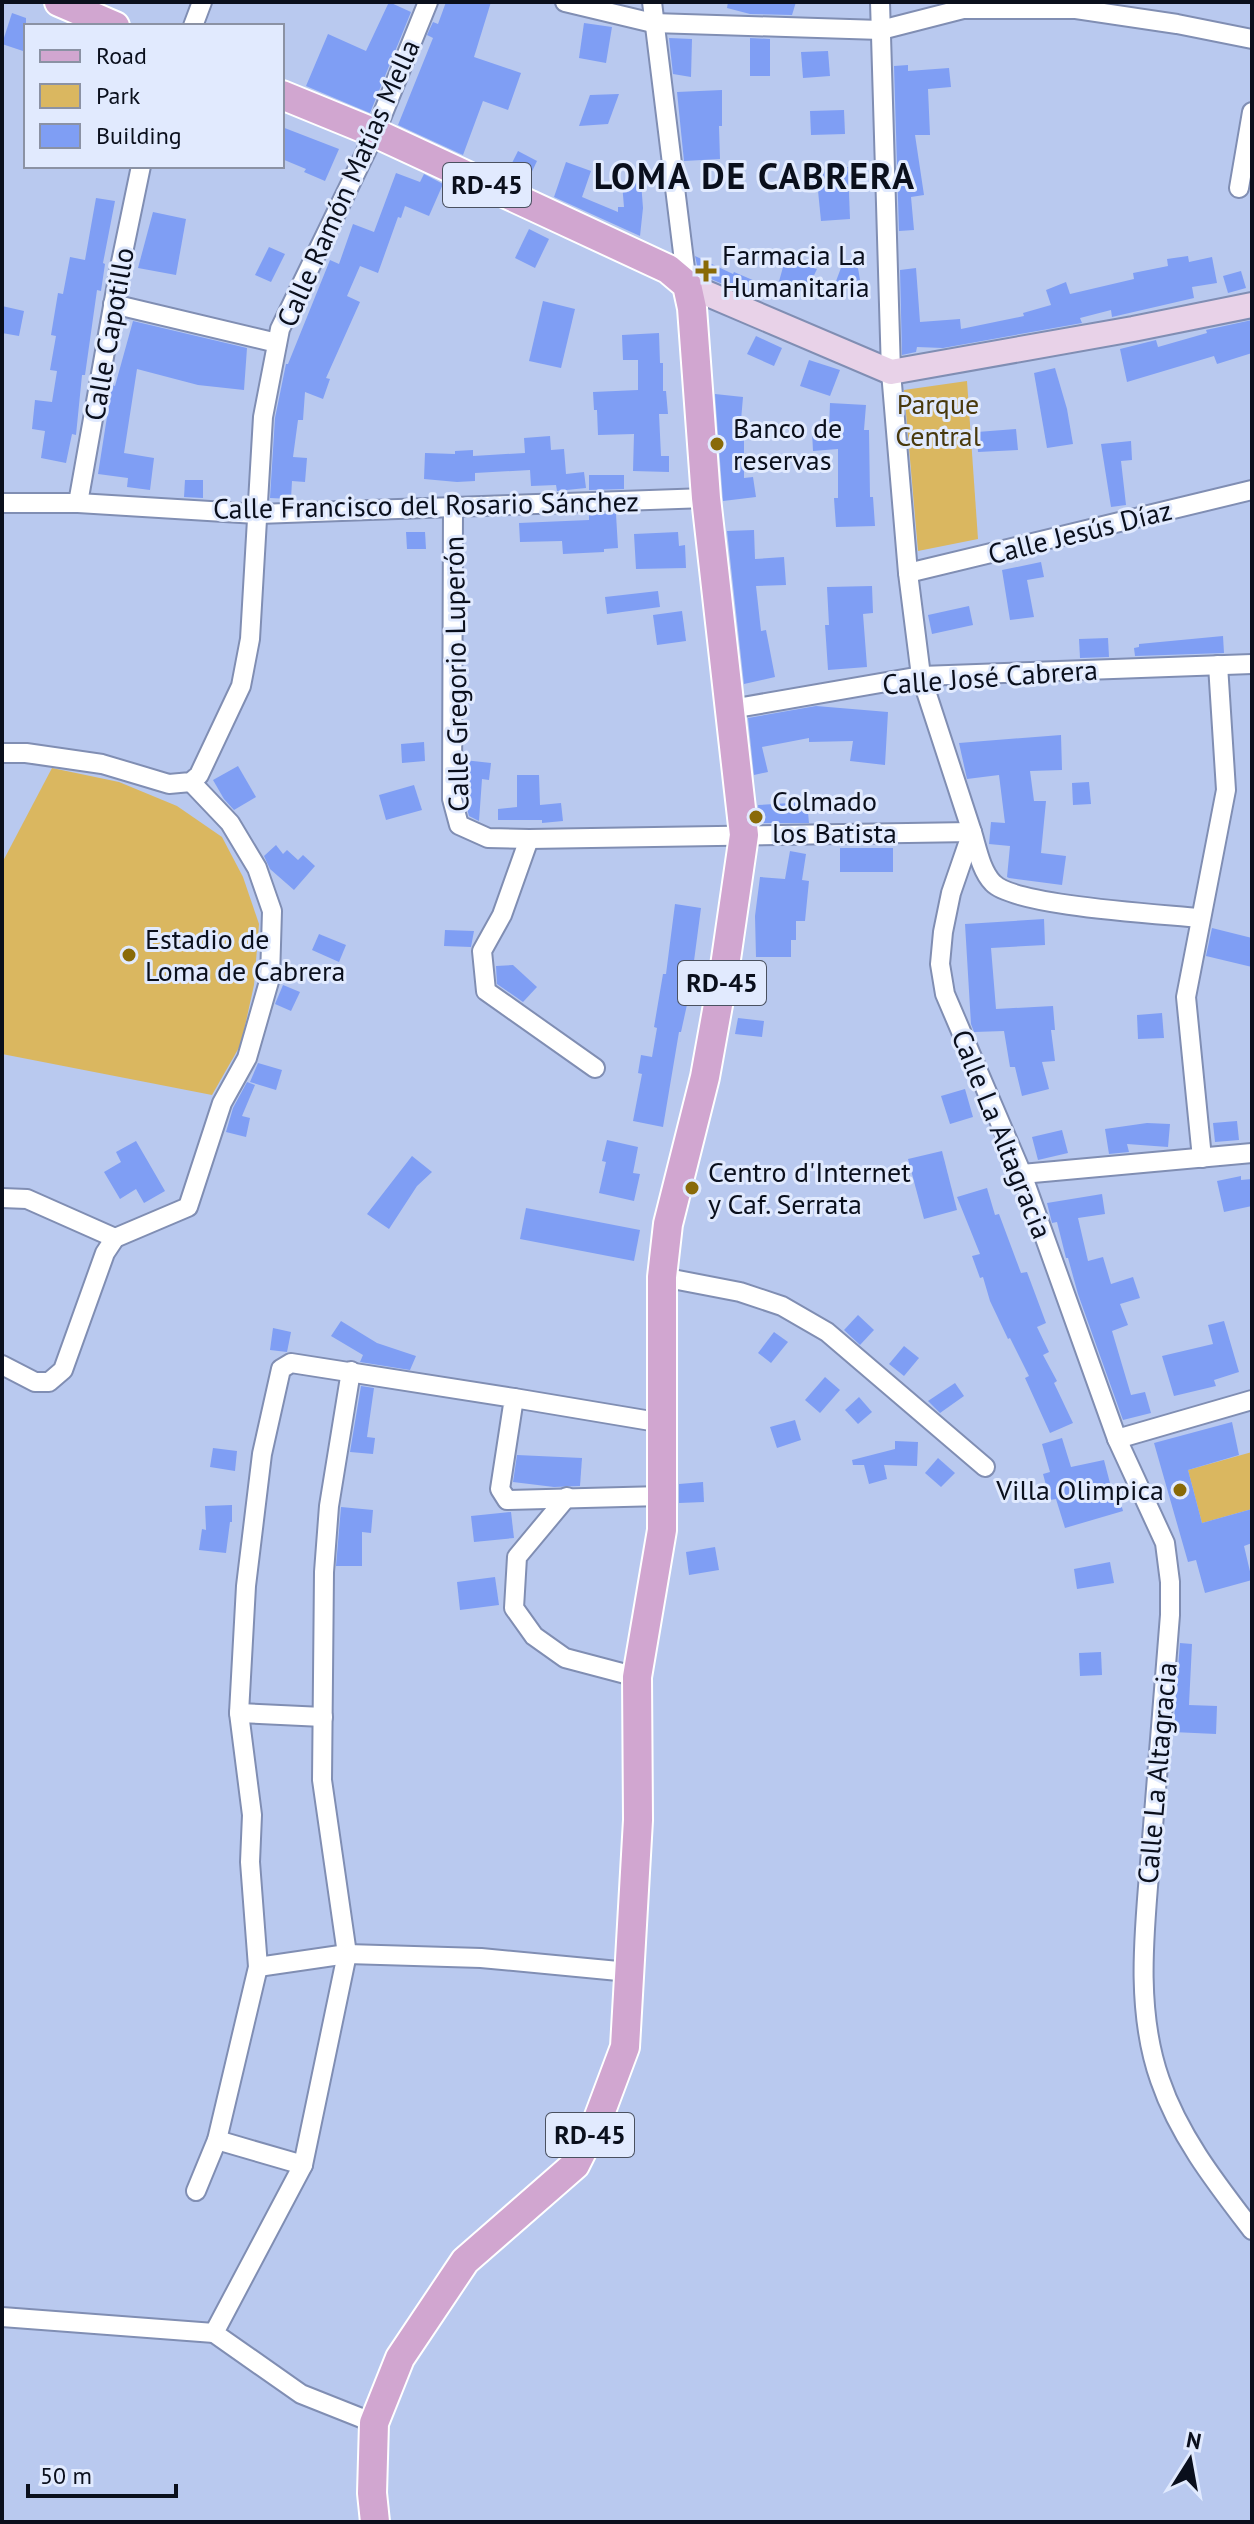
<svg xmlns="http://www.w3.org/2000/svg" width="1254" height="2524" viewBox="0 0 1254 2524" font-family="'PT Sans',sans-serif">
  <rect width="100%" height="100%" fill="#b9c9ef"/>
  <g fill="#dab760">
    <path d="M967 381 978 539 918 551 904 390Z"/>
    <path d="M52 768 119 782 177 806 222 837 243 877 259 924 254 985 241 1044 212 1095 2 1054V863Z"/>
    <path d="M1252 1452V1509L1202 1523 1188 1470Z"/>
  </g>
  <g fill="#7f9ef4">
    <path d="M389 2 411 12 370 113 306 86 328 34 366 51Z"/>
    <path d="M446 2H491L474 57 521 73 508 110 483 101 463 155 398 125 433 38 427 35 433 22 438 24Z"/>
    <path d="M728 2H796L792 15 750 14 727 8Z"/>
    <path d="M12 13 26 18V52L2 44Z"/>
    <path d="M584 23 612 27 606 63 579 58Z"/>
    <path d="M669 38 692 39 691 77 673 74Z"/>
    <path d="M750 38 770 39V76H750Z"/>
    <path d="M828 51 830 76 803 78 801 52Z"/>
    <path d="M908 65V71L949 68 951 87 928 89 930 135H915L924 195 911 197 914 230 899 231 894 66Z"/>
    <path d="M722 90V126H719L720 159 684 161 677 92Z"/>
    <path d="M619 94 608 124 579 126 590 95Z"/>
    <path d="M844 110 845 134 811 135 810 111Z"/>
    <path d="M282 127 339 149 325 181 304 172 306 169 282 159Z"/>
    <path d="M518 151 537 161 526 184 506 175Z"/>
    <path d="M566 162 591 171 582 197 618 212V207H624L622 183 641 182 643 208 640 236 554 197Z"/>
    <path d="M848 167 850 219 821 221 816 170Z"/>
    <path d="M396 173 420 182 424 174 443 184 429 216 405 206 401 218 398 217 378 273 360 266 347 296 360 302 326 378 330 379 323 399 305 392 303 420H298L293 457 307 458 305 482 292 481 291 499 270 498 275 418 286 364H288L330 260 339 264 353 224 374 232Z"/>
    <path d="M96 198 115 201 103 263 105 264 101 291 97 290 85 375H82L76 435 72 434 66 463 41 458 45 431 32 429 35 400 52 402 57 371 50 370 56 336 51 335 58 293 63 294 70 257 85 260Z"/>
    <path d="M153 212 186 219 176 275 138 268Z"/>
    <path d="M529 229 549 239 535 268 515 258Z"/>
    <path d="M269 247 285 254 271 282 255 275Z"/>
    <path d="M695 256 733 274 734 272 755 281 749 295 699 274Z"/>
    <path d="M1188 256 1189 262 1212 257 1217 283 1192 287 1194 298 1112 317 1111 310 1080 318 1082 323 943 348 917 347 916 352 902 355 900 270 916 268 920 322 960 319 961 329 1024 316 1023 313 1051 305 1046 290 1066 282 1070 294 1134 279 1133 273 1168 266 1167 259Z"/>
    <path d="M785 260 817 269 806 292 778 285Z"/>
    <path d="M857 262 860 280 835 284 842 265Z"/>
    <path d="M1241 271 1246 288 1228 293 1223 276Z"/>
    <path d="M543 301 575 309 561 368 529 361Z"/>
    <path d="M2 306 24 311 19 336 2 333Z"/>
    <path d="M1252 320V353L1217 364 1214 356 1127 382 1120 349 1156 340 1158 347 1207 333 1206 330Z"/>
    <path d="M133 321 247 348 244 390 198 385 137 369 124 453 154 458 150 490 127 487 128 478 98 474 112 385 115 386Z"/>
    <path d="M659 333 660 363H663V391H666L668 414H659L661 456H669V472L633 471 634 434 598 435 597 410H594L593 392 638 390V360H623L622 335Z"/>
    <path d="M756 336 782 348 774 366 747 354Z"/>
    <path d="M809 360 840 370 830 396 800 386Z"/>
    <path d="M1055 368 1067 409 1073 444 1047 448 1034 373Z"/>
    <path d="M715 394 743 397 740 432H744V478L753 477 756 497 723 501Z"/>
    <path d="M830 403 866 405 864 430H869L870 497H873L875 526 836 527 834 498H838V449L813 451 812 431 829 430Z"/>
    <path d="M1016 429 1018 450 978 452 977 432Z"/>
    <path d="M550 436 551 450 564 449 566 474 584 472 586 488 557 491 556 485 531 486 530 470 475 473V481L457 482 424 479 425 453 455 454V451L473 450V456L525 453 524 438Z"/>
    <path d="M1131 441 1132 460 1121 461 1126 505 1111 507 1101 444Z"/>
    <path d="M589 475H624V489L589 490Z"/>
    <path d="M185 480H203V498L184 497Z"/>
    <path d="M622 513 616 514 618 548 604 549V552L563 554 562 541 520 542 519 523 589 520V514Z"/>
    <path d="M754 530 755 559 784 557 786 585 756 586 761 631 766 630 775 677 744 684 727 531Z"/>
    <path d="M406 532H425L426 549H407Z"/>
    <path d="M678 532 679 546 685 545 686 568 636 569 634 534Z"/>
    <path d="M1041 562 1044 577 1027 580 1034 617 1010 620 1002 570Z"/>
    <path d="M872 586 873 613 863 614 867 667 828 670 825 625H829L827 587Z"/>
    <path d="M658 591 660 607 607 614 605 597Z"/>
    <path d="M969 606 973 625 932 634 928 615Z"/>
    <path d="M682 611 686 641 657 645 653 615Z"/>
    <path d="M1223 636 1224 653 1135 656 1134 648 1139 647V644Z"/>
    <path d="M1108 638 1109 657 1080 658 1079 639Z"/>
    <path d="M816 706 888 712 885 765 850 761 853 741 809 742V738L762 747 768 772 754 775 748 718Z"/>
    <path d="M1061 735 1062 770 1030 771 1034 801H1046L1041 853 1066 856 1062 885 1009 878 1007 877 1010 846 989 844 991 822 1005 823 999 775 967 779 959 743Z"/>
    <path d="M424 742 425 761 402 763 401 744Z"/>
    <path d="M464 760 491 763 489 780 482 779 479 821 469 816 464 797Z"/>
    <path d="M238 766 256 797 234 810 224 799 213 780Z"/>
    <path d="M517 775H539L540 805 561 803 563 821 542 823V820H498V809L517 807Z"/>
    <path d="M1089 782 1091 804 1073 805 1072 783Z"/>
    <path d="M414 785 422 810 386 820 379 795Z"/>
    <path d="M807 802 809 823H760L758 805Z"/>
    <path d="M276 845 283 854 287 850 298 860 303 855 315 866 294 890 270 869 264 856Z"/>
    <rect x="840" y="848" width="53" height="24"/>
    <path d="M790 851 806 854 802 880 809 881 805 921H796V940H791V957H756L755 916 760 877 785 879Z"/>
    <path d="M675 904 701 908 690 991 681 1032H679L663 1127 633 1121 642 1074 638 1073 641 1055 652 1057 657 1028 654 1027 663 974H666Z"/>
    <path d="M1044 919 1045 945 991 948 996 1009 1053 1006 1055 1030H1051L1055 1061 1042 1062 1049 1089 1022 1096 1015 1067H1010L1004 1031 974 1032 971 1024 965 924Z"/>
    <path d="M1212 928 1252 938V967L1206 956Z"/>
    <path d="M445 930 474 931 471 947 444 946Z"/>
    <path d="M319 934 346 945 339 962 312 950Z"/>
    <path d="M513 965 537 987 523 1002 497 984 496 966Z"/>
    <path d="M740 979 755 981 751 1004 736 1001Z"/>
    <path d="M283 985 300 992 291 1011 275 1004Z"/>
    <path d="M1162 1013 1164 1038 1138 1039 1137 1015Z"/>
    <path d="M738 1018 764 1021 762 1037 735 1034Z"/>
    <path d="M258 1063 282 1070 276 1090 250 1082Z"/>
    <path d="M247 1082 255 1085 242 1116 250 1118 246 1137 226 1132 233 1108Z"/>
    <path d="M965 1089 973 1117 950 1124 941 1096Z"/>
    <path d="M1237 1121 1239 1140 1215 1142 1213 1123Z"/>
    <path d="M1147 1123 1170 1124 1168 1147 1127 1144 1129 1152 1109 1154 1105 1129Z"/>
    <path d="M1062 1130 1068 1153 1038 1160 1032 1137Z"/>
    <path d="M607 1140 638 1147 633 1173 640 1174 634 1201 599 1193 606 1162 602 1161Z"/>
    <path d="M136 1141 165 1191 144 1203 136 1189 120 1199 104 1172 121 1162 116 1152Z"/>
    <path d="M942 1151 957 1210 924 1219 908 1159Z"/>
    <path d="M412 1156 432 1172 417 1186 389 1229 367 1214Z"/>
    <path d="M1241 1176V1180L1252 1179V1206L1224 1212 1217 1181Z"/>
    <path d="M987 1188 995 1215 999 1214 1021 1273 1027 1272 1046 1323 1037 1327 1049 1352 1043 1355 1057 1381 1054 1383 1073 1423 1050 1433 1025 1378 1029 1376 1010 1338 1008 1339 990 1301 983 1277 980 1278 972 1256 980 1254 957 1197Z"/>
    <path d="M1102 1194 1105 1214 1078 1218 1088 1261 1103 1257 1111 1284 1133 1277 1140 1298 1120 1304 1128 1325 1112 1331 1131 1395 1145 1392 1151 1413 1123 1420 1078 1294 1068 1258H1066L1057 1222 1052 1223 1047 1203Z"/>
    <path d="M526 1208 640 1230 634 1261 520 1239Z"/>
    <path d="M858 1315 874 1330 860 1345 844 1330Z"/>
    <path d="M341 1321 377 1343 416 1356 410 1370 360 1362 363 1355 331 1336Z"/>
    <path d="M1224 1321 1239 1372 1214 1380 1216 1386 1174 1396 1162 1356 1213 1344 1208 1325Z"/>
    <path d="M273 1328 291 1332 287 1352 270 1350Z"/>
    <path d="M774 1332 788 1342 771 1363 758 1353Z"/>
    <path d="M904 1346 919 1358 904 1376 889 1364Z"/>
    <path d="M825 1377 840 1390 820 1413 805 1400Z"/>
    <path d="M955 1383 964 1396 940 1413 928 1401Z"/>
    <path d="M361 1386 374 1388 367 1437 375 1438 373 1454 350 1452Z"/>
    <path d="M859 1397 872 1412 858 1424 845 1410Z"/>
    <path d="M795 1420 801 1440 777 1448 770 1427Z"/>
    <path d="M1232 1422 1239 1455 1188 1470 1202 1523 1252 1509V1543L1244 1546 1252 1580 1205 1593 1196 1560 1188 1562 1154 1443Z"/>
    <path d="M1062 1438 1071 1467 1104 1460 1111 1487 1116 1486 1123 1511 1065 1528 1056 1499 1050 1500 1043 1474 1050 1472 1042 1444Z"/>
    <path d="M895 1441 918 1442 917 1466 884 1465 887 1479 869 1484 864 1465H853L852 1460 895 1449Z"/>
    <path d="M213 1448 237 1451 235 1471 210 1467Z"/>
    <path d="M517 1455 582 1458 580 1486 554 1487 513 1482Z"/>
    <path d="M938 1458 955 1473 941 1487 925 1473Z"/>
    <path d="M703 1482 704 1502 679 1503V1484Z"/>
    <path d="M232 1505V1522H230L226 1553 199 1550 202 1529 206 1530 205 1506Z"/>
    <path d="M341 1507 373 1510 371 1533 362 1532V1566H336Z"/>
    <path d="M511 1512 514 1538 474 1542 471 1516Z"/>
    <path d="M715 1547 719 1570 689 1575 686 1552Z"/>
    <path d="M1110 1562 1114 1583 1077 1589 1074 1569Z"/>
    <path d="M495 1577 499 1605 460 1610 457 1582Z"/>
    <path d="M1180 1643 1192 1644 1189 1705 1217 1706 1216 1734 1173 1732Z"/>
    <path d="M1101 1652 1102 1675 1080 1676 1079 1653Z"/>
  </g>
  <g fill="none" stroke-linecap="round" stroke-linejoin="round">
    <defs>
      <g id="street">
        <path d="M565 2 653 23 881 30 963 9H1076L1177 24 1252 39"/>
        <path d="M652 2 687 285"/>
        <path d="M880 2 891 372 908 573 921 676 972 832 951 893 943 932 940 964 945 994 1022 1174 1117 1439 1165 1543 1170 1582V1615C1164 1689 1158 1764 1152 1839 1146 1918 1133 2004 1160 2080 1179 2136 1216 2183 1252 2230"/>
        <path d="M193 26 202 2"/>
        <path d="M1239 188 1252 112"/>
        <path d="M113 304 277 343"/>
        <path d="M2 503H78L258 514 706 498"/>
        <path d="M78 503 120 267 141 166"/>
        <path d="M453 507 452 799 459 825 488 838 529 839 972 832C977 848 981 871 993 883 1015 906 1161 914 1199 918"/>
        <path d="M908 573 1252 490"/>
        <path d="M731 709 921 676 1252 664"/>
        <path d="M2 753H26L102 764 169 784 191 782 199 775 241 686 250 639 263 417 280 329 375 133 428 2"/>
        <path d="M529 839 502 915 482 951 486 991 595 1068"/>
        <path d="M1202 1158 1186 997 1226 790 1218 665"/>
        <path d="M1022 1174 1252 1153"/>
        <path d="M2 1198 27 1199 115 1238"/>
        <path d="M662 1277 740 1292 782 1306 827 1332 985 1467"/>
        <path d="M2 1365 35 1382H49L63 1370 105 1253 115 1238 188 1207 222 1103 247 1058 270 978 272 911 257 868 230 823 191 782"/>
        <path d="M351 1371 329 1506 324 1572 322 1780 347 1954 303 2165 214 2333 301 2394 374 2423"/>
        <path d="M514 1398 663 1423"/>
        <path d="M1117 1439 1252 1400"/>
        <path d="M567 1497 517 1557 514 1608 534 1636 565 1658 637 1677"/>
        <path d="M239 1713 323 1717"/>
        <path d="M258 1967 347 1954 481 1958 629 1972"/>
        <path d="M217 2140 303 2165"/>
        <path d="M196 2191 217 2140 258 1967 250 1862 252 1815 239 1713 246 1586 262 1454 281 1369 291 1363 514 1398 500 1489 507 1500 662 1496"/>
        <path d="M2 2317 214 2333"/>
      </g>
      <path id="secondary" d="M687 285 891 372 1133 329 1252 305"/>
      <g id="primary">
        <path d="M59 2 115 26"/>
        <path d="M282 95 375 133 668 269 687 285 692 308 706 498 744 835 725 966 705 1077 668 1224 662 1277V1530L637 1677 638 1820 625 2047 598 2119 575 2165 465 2261 400 2358 374 2423 372 2493 375 2522"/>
      </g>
    </defs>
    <use href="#street" stroke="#808eb3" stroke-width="22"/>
    <use href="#secondary" stroke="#808eb3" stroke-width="28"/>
    <use href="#primary" stroke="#fff" stroke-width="32"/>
    <use href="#street" stroke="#fff" stroke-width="18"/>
    <use href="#secondary" stroke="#e8d2e8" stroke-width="24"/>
    <use href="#primary" stroke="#d1a6d0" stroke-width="28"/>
  </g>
  <g fill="#896a08" stroke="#e1eafe" stroke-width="3">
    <path d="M702 259h8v8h8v8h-8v8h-8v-8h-8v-8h8z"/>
    <circle cx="717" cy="444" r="8"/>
    <circle cx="756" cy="817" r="8"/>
    <circle cx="129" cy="955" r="8"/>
    <circle cx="692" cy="1188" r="8"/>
    <circle cx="1180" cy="1490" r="8"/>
  </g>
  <g text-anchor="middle" stroke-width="6" stroke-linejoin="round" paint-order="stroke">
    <g fill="#e1eafe" stroke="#4a5160" stroke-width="2">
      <rect x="443" y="163" width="88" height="44" rx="6"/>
      <rect x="678" y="961" width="88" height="44" rx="6"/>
      <rect x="546" y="2113" width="88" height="44" rx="6"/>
    </g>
    <g font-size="26" font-weight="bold" fill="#0a0f1c">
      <text x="487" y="194">RD-45</text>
      <text x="722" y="992">RD-45</text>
      <text x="590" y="2144">RD-45</text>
    </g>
    <g font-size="28" fill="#0a0f1c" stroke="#e1eafe">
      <text transform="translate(348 183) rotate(-66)" y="10">Calle Ramón Matías Mella</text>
      <text transform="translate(109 334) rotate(-80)" y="10">Calle Capotillo</text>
      <text transform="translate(426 505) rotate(-1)" y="10">Calle Francisco del Rosario Sánchez</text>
      <text transform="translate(1080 532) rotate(-14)" y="10">Calle Jesús Díaz</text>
      <text transform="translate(456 674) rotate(-91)" y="10">Calle Gregorio Luperón</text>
      <text transform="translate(990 677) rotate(-4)" y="10">Calle José Cabrera</text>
      <text transform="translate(1002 1134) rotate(68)" y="10">Calle La Altagracia</text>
      <text transform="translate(1157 1773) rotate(-85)" y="10">Calle La Altagracia</text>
    </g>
    <g font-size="28" fill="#0a0f1c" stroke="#e1eafe" text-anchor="start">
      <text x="722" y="265">Farmacia La<tspan x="722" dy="32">Humanitaria</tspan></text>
      <text x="733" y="438">Banco de<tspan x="733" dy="32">reservas</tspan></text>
      <text x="772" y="811">Colmado<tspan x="772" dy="32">los Batista</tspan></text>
      <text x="145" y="949">Estadio de<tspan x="145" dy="32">Loma de Cabrera</tspan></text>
      <text x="708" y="1182">Centro d'Internet<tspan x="708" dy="32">y Caf. Serrata</tspan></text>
      <text x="1164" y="1500" text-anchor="end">Villa Olimpica</text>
    </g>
    <g font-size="28" fill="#49390c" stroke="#e1eafe">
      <text x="938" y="414">Parque<tspan x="938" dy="32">Central</tspan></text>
    </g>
    <g font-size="36" font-weight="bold" letter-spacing="2" fill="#0a0f1c" stroke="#e1eafe">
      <text x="755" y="189">LOMA DE CABRERA</text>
    </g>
  </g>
  <rect width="1254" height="2524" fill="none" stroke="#0a0f1c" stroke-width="8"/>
  <rect x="24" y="24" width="260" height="144" fill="#e1eafe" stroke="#8b92a4" stroke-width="2"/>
  <rect x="40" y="50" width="40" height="12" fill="#d1a6d0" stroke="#8b92a4" stroke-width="2"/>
  <text x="96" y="64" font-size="24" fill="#0a0f1c">Road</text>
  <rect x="40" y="84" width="40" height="24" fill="#dab760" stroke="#8b92a4" stroke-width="2"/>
  <text x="96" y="104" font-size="24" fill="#0a0f1c">Park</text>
  <rect x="40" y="124" width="40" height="24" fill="#7f9ef4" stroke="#8b92a4" stroke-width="2"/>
  <text x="96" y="144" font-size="24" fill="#0a0f1c">Building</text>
  <g transform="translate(1190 2460) rotate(11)" stroke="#e1eafe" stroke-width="6" paint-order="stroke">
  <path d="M0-6L14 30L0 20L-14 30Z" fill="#0a0f1c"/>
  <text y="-12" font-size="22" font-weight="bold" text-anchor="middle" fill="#0a0f1c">N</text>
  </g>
  <path d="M28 2484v12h148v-12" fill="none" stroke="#0a0f1c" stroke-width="4"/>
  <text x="40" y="2484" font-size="24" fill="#0a0f1c" stroke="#e1eafe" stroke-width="6" paint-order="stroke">50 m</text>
</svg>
